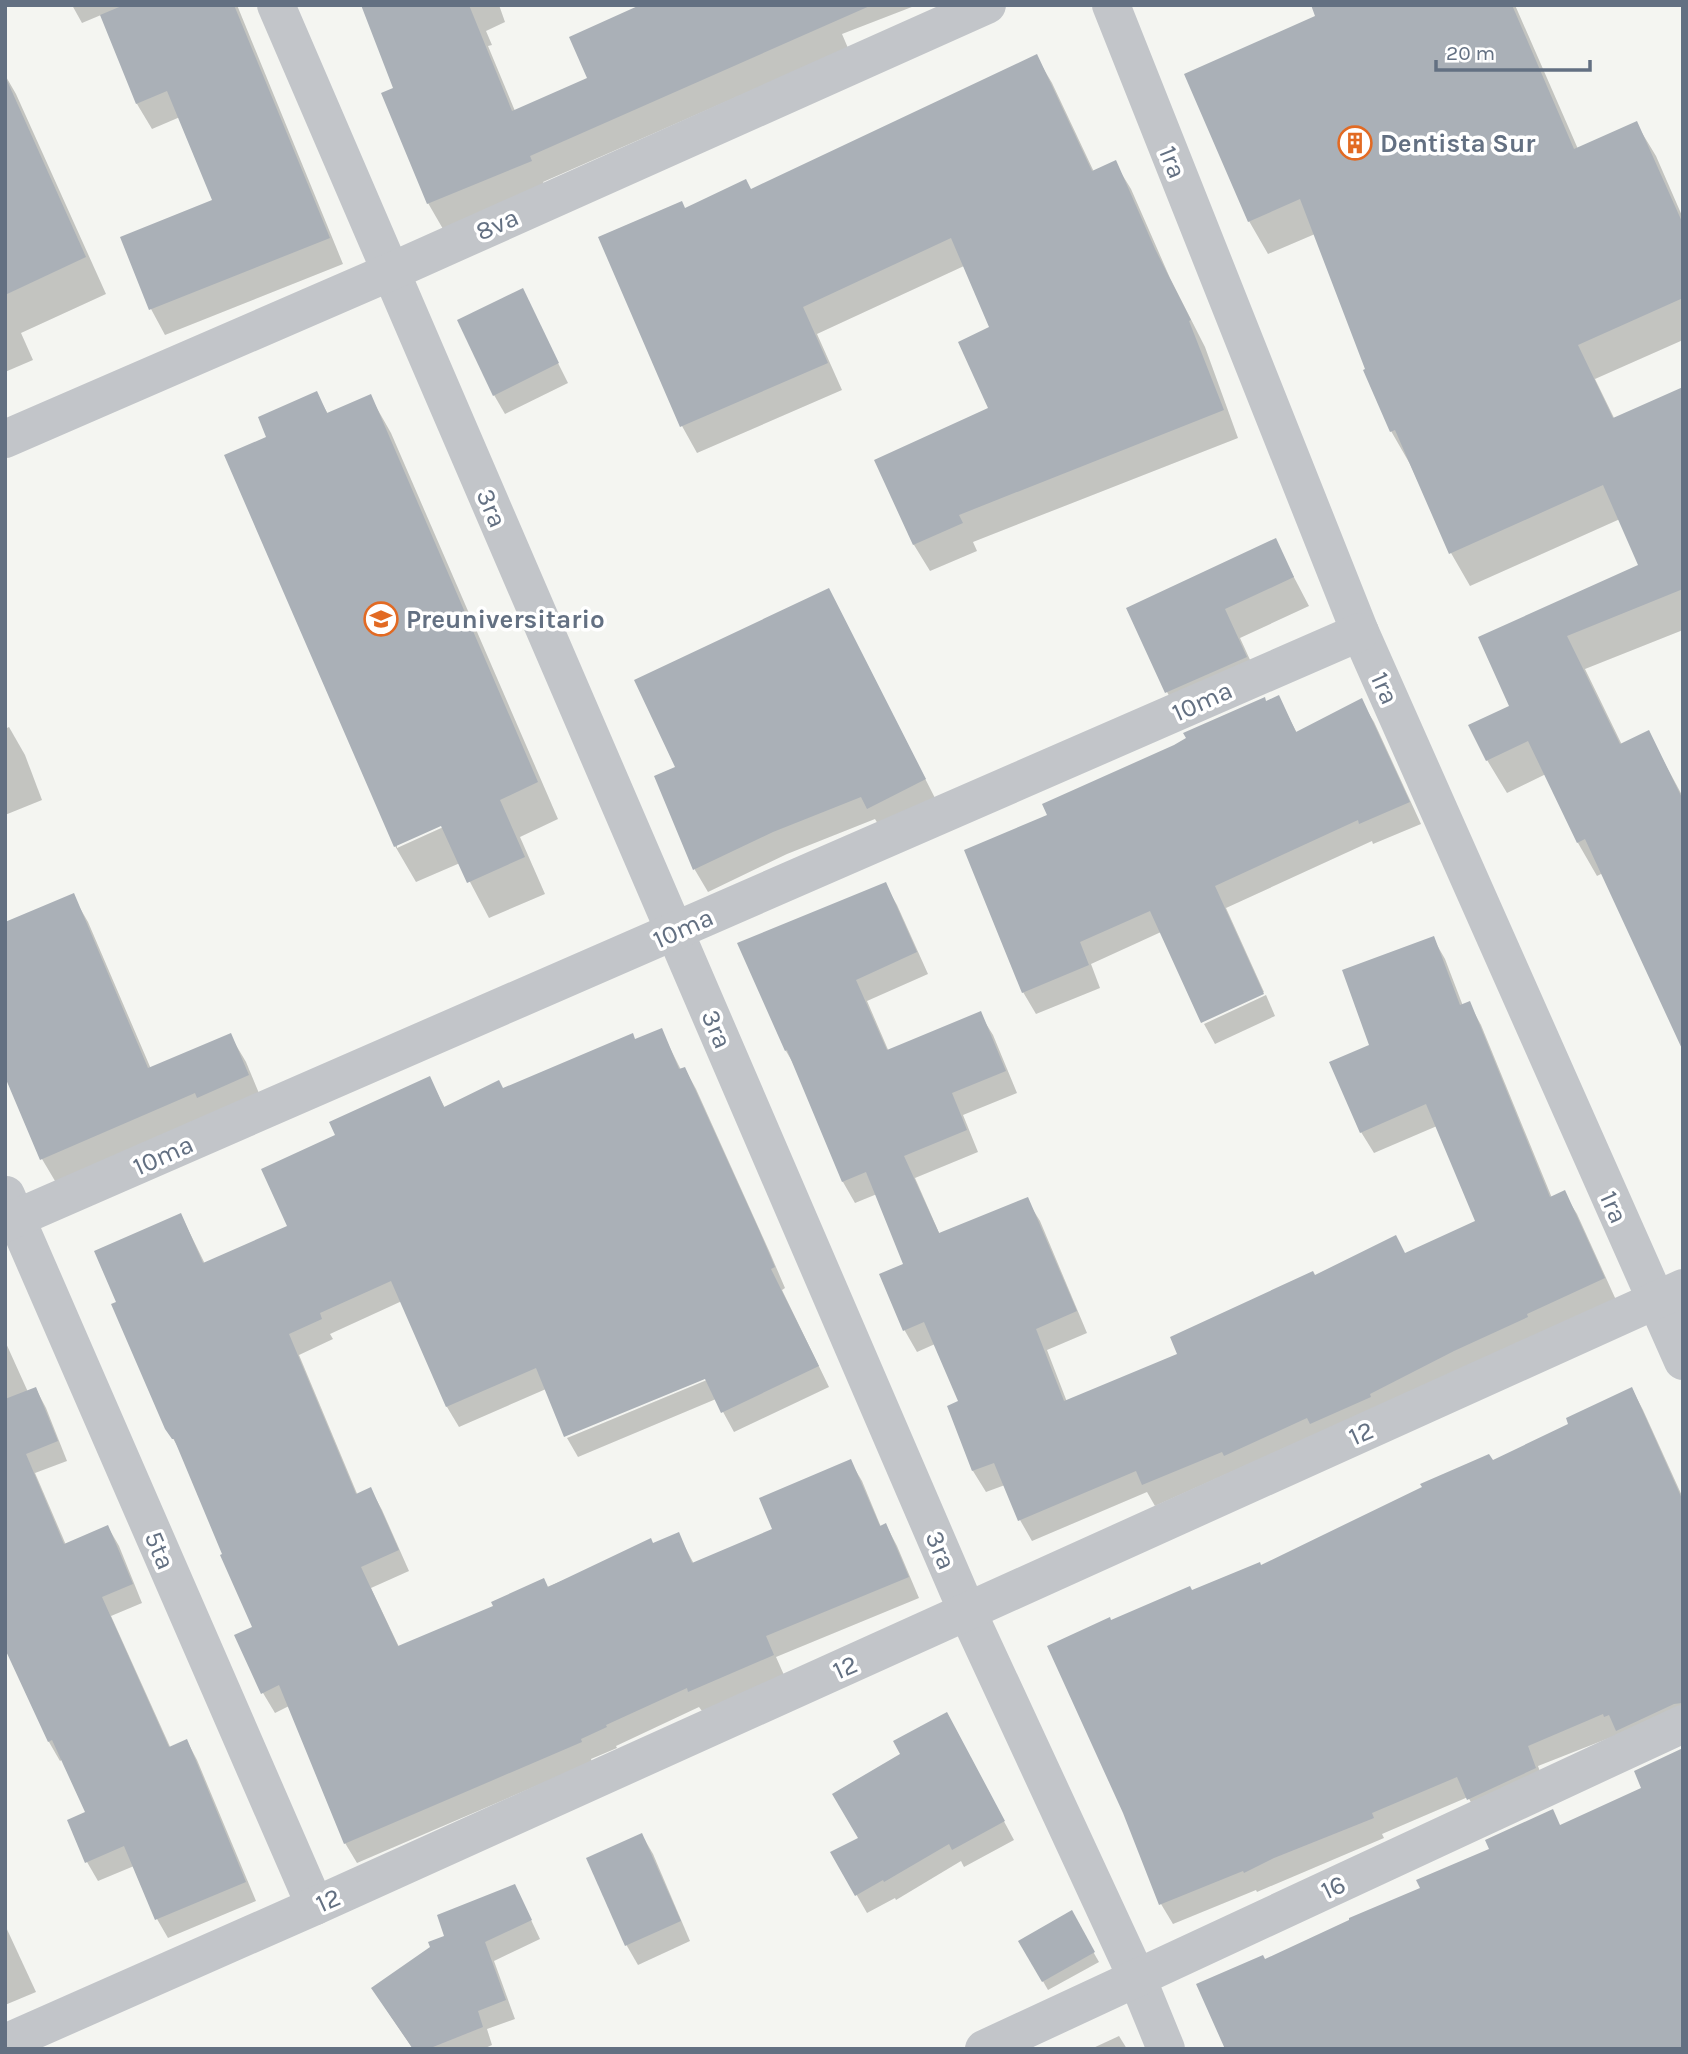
<svg xmlns="http://www.w3.org/2000/svg" width="1688" height="2054" viewBox="0 0 1688 2054" font-family="Karla,sans-serif">
  <rect width="100%" height="100%" fill="#f4f5f1"/>
  <g fill="#0003" fill-rule="evenodd">
    <path d="M72 5H237L343 264 165 335 151 309 214 201 180 117 152 129 137 104 101 15 82 23Z"/>
    <path d="M363 5H499L505 22 486 31 492 45 488 46 515 111 590 79 644 5H917L842 34 848 48 543 182 546 188 443 229 428 203 396 89Z"/>
    <path d="M1312 5H1515L1578 149 1636 123 1656 156 1683 218V340L1595 379 1615 420 1683 389V630L1585 669 1622 745 1648 732 1683 797V1047L1603 873 1597 876 1578 843 1546 774 1507 793 1487 760 1511 706 1481 638 1640 566 1620 519 1470 586 1451 553 1410 464 1391 431 1315 234 1268 254 1249 221 1317 17Z"/>
    <path d="M1036 56 1052 83 1094 172 1115 163 1131 189 1170 278 1205 347 1238 438 973 542 977 551 930 571 914 545 877 461 991 409V328L964 266 817 334 842 390 697 453 682 426 685 209 751 191Z"/>
    <path d="M5 75 16 94 106 294 21 333 33 360 5 372Z"/>
    <path d="M522 291 568 383 505 414 494 395Z"/>
    <path d="M316 393 328 414 370 396 391 433 558 819 520 837 545 894 489 918 460 863 416 882 395 846 268 438ZM449 821 450 824 397 848V844Z"/>
    <path d="M1275 541 1309 606 1240 638 1262 686 1183 721 1167 692 1128 608Z"/>
    <path d="M841 613 937 802 882 831 875 819 787 854 708 892 695 870 657 777 678 768Z"/>
    <path d="M1278 697 1297 733 1361 701 1374 722 1421 824 1373 844 1372 841 1226 908 1264 992 1202 1021 1161 932 1091 964 1100 988 1036 1014 1023 992 1050 816Z"/>
    <path d="M9 727 25 755 42 800 5 815V729Z"/>
    <path d="M885 884 897 905 928 974 867 1001 889 1052 980 1014 993 1035 1017 1093 963 1115 978 1152 915 1178 940 1235 1027 1200 1040 1221 1087 1333 1047 1350 1067 1402 1180 1354 1315 1277 1406 1254 1477 1222 1437 1126 1374 1153 1361 1132 1372 1046 1433 938 1445 959 1463 1006 1469 1003 1481 1025 1552 1198 1564 1193 1577 1214 1616 1300 1155 1506 1147 1492 1032 1541 1020 1520 1005 1485 986 1492 973 1471 949 1407 960 1402 935 1344 917 1352 905 1331 882 1275 906 1265 877 1194 855 1203 843 1182 796 1068 786 1051 739 944Z"/>
    <path d="M73 896 88 922 151 1069 230 1035 246 1062 263 1103 58 1186 42 1159 5 1073Z"/>
    <path d="M1266 995 1275 1016 1215 1044 1204 1024Z"/>
    <path d="M661 1030 681 1070 685 1069 696 1089 770 1253 785 1288 782 1290 829 1387 734 1432 716 1399 578 1457 567 1438 714 1377 546 1389 459 1427 447 1407 402 1301 330 1334 333 1339 299 1355 358 1496 371 1490 382 1510 409 1571 371 1588 399 1647 678 1534 694 1564 774 1530 850 1461 862 1481 881 1527 886 1525 897 1546 919 1598 776 1657 784 1675 702 1711 699 1707 616 1746 617 1748 591 1759 592 1762 357 1863 345 1843 289 1706 275 1713 263 1693 254 1627 182 1454 167 1428 118 1303 181 1215 205 1264 289 1226 337 1136 429 1078 445 1108 503 1090Z"/>
    <path d="M5 1341 28 1392 36 1389 46 1408 67 1461 35 1473 66 1545 108 1527 119 1546 142 1603 111 1616 171 1749 187 1741 197 1760 256 1901 168 1938 157 1919 134 1866 98 1881 87 1862 69 1821 87 1813 63 1759 60 1761 49 1742 5 1639Z"/>
    <path d="M1632 1389 1643 1410 1683 1498V1704L1681 1705 1683 1709 1538 1766 1546 1789 1481 1820 1468 1797 1382 1834 1384 1838 1257 1892 1256 1890 1173 1924 1161 1904 1111 1623 1261 1567 1571 1425Z"/>
    <path d="M956 1732 1014 1840 964 1867 961 1861 896 1900 895 1898 867 1913 832 1852 860 1838 902 1754Z"/>
    <path d="M642 1835 653 1854 690 1941 638 1965 627 1946 588 1859Z"/>
    <path d="M515 1886 540 1939 494 1961 515 2019 487 2029 492 2045 483 2049H413L384 2006Z"/>
    <path d="M1071 1913 1099 1962 1048 1990 1020 1941Z"/>
    <path d="M5 1925 36 1992 5 2005Z"/>
    <path d="M1119 2036 1127 2049H1091Z"/>
  </g>
  <g fill="#aab0b7">
    <path d="M124 5H234L330 238 149 310 120 237 212 200 167 91 136 104 100 15Z"/>
    <path d="M361 5H469L512 111 587 78 569 37 640 5H872L530 156 532 161 427 204 381 93 393 88Z"/>
    <path d="M1311 5H1512L1574 149 1637 121 1683 224V298L1578 345 1613 418 1683 387V589L1567 636 1620 744 1649 730 1683 800V1051L1585 839 1577 843 1528 741 1486 761 1468 725 1509 706 1478 637 1638 565 1603 485 1449 554 1395 430 1390 432 1363 370 1365 369 1300 199 1248 222 1184 74 1315 16Z"/>
    <path d="M1037 54 1092 171 1116 160 1155 249 1191 320 1189 321 1224 410 959 515 963 523 913 545 874 460 988 408 958 342 989 327 951 238 803 307 828 363 680 427 598 237 682 201 685 208 746 179 751 189Z"/>
    <path d="M5 76 86 257 5 295Z"/>
    <path d="M523 288 559 363 493 396 457 320Z"/>
    <path d="M317 391 327 413 371 394 538 782 500 800 525 857 467 883 441 826 394 847 224 455 266 437 258 417Z"/>
    <path d="M1276 538 1294 577 1225 609 1247 657 1165 693 1126 608Z"/>
    <path d="M829 588 926 779 867 809 861 797 773 832 693 870 654 776 675 767 634 680Z"/>
    <path d="M1279 695 1296 732 1362 698 1410 802 1359 824 1358 820 1215 886 1264 994 1201 1023 1150 911 1080 942 1089 965 1022 993 964 850 1047 815 1042 804 1174 745 1186 738 1183 733 1265 697 1266 701Z"/>
    <path d="M886 882 917 952 856 980 887 1050 981 1011 1006 1071 952 1093 967 1130 904 1156 939 1233 1028 1197 1077 1311 1036 1329 1064 1401 1177 1354 1170 1337 1313 1271 1315 1275 1396 1235 1405 1253 1475 1221 1426 1104 1360 1133 1329 1062 1369 1045 1342 970 1434 936 1460 1005 1470 1001 1550 1197 1565 1190 1605 1278 1527 1314 1528 1317 1454 1351 1370 1394 1371 1397 1310 1424 1307 1418 1224 1456 1222 1452 1142 1485 1136 1471 1018 1521 994 1463 972 1471 947 1406 958 1401 924 1322 903 1331 879 1274 903 1264 866 1172 842 1182 787 1050 785 1051 737 943Z"/>
    <path d="M74 893 148 1068 231 1033 249 1075 197 1098 195 1093 40 1160 5 1077V922Z"/>
    <path d="M662 1028 679 1069 685 1067 759 1230 775 1267 771 1269 819 1366 721 1413 705 1379 564 1437 536 1368 446 1407 391 1281 320 1313 322 1319 289 1334 356 1494 371 1487 399 1550 361 1567 398 1646 493 1606 491 1602 544 1578 548 1587 651 1538 653 1543 679 1532 692 1563 772 1529 759 1498 851 1459 880 1526 886 1523 909 1577 766 1636 774 1655 688 1692 687 1688 606 1725 607 1727 581 1739 582 1742 344 1844 279 1685 261 1694 234 1635 252 1627 220 1555 222 1554 174 1439H172L165 1429 111 1304 116 1302 94 1251 181 1213 203 1263 287 1226 261 1169 335 1135 329 1122 430 1076 444 1107 499 1080 503 1088 633 1033 635 1039Z"/>
    <path d="M36 1387 58 1441 26 1454 64 1544 108 1525 133 1584 102 1597 169 1747 187 1739 246 1882 155 1920 124 1846 85 1863 67 1820 85 1812 52 1740 48 1742 5 1649V1399Z"/>
    <path d="M1632 1387 1683 1501 1682 1703 1674 1704 1616 1731 1609 1715 1604 1717 1603 1714 1528 1746 1536 1768 1467 1800 1457 1777 1372 1813 1374 1818 1274 1858 1244 1873 1243 1871 1159 1905 1123 1813 1047 1646 1110 1617 1111 1620 1190 1586 1192 1590 1260 1562 1261 1565 1422 1487 1420 1484 1489 1454 1493 1460 1568 1424 1566 1418Z"/>
    <path d="M947 1712 1005 1821 952 1850 949 1844 884 1882 883 1880 855 1896 830 1852 858 1838 832 1794 900 1754 893 1741Z"/>
    <path d="M1683 1748V2049H1225L1196 1984 1263 1955 1265 1959 1349 1920V1918L1420 1888 1416 1880 1489 1849 1485 1840 1553 1809 1560 1825 1641 1788 1634 1771Z"/>
    <path d="M642 1833 681 1921 625 1946 586 1858Z"/>
    <path d="M515 1884 532 1920 485 1942 506 2000 478 2011 483 2027 428 2049H413L371 1988 430 1947 428 1942 444 1936 437 1915Z"/>
    <path d="M1072 1910 1095 1952 1042 1982 1018 1941Z"/>
  </g>
  <g fill="none" stroke-linecap="round" stroke-linejoin="round">
    <g stroke="#c2c5c9" stroke-width="38">
      <path d="M276 5 967 1611 1137 1978 1166 2049"/>
      <path d="M1111 5 1360 632 1683 1361"/>
      <path d="M5 439 390 272 987 5"/>
      <path d="M6 1195 315 1906"/>
      <path d="M5 1223 1360 632"/>
      <path d="M5 2043 315 1906 1683 1288"/>
      <path d="M984 2049 1683 1724"/>
    </g>
  </g>
  <defs>
    <symbol id="building-ring" viewBox="-11 -11 22 22"><circle r="9.5" fill="#fff" stroke="#e26a23" stroke-width="1.5"/><path d="M-4-6H4V6H1V3H-1V6H-4ZM-2.5-4.3h1.7v1.8h-1.7ZM.8-4.3h1.7v1.8H.8ZM-2.5-1h1.7V.8h-1.7ZM.8-1h1.7V.8H.8Z" fill="#e26a23"/></symbol>
    <symbol id="school-ring" viewBox="-11 -11 22 22"><circle r="9.5" fill="#fff" stroke="#e26a23" stroke-width="1.5"/><path d="M0-5L7-2L0 1L-7-2ZM-4 1L0 2.5L4 1V4Q0 6-4 4Z" fill="#e26a23"/></symbol>
  </defs>
  <g fill-rule="evenodd">
    <use href="#building-ring" x="1336" y="124" width="38" height="38"/>
    <use href="#school-ring" x="362" y="600" width="38" height="38"/>
  </g>
  <g text-anchor="middle" stroke-width="7" stroke-linejoin="round" paint-order="stroke">
    <g font-size="26" font-weight="bold" fill="#637082" stroke="#fff" text-anchor="start">
      <text x="1380" y="152">Dentista Sur</text>
      <text x="406" y="628">Preuniversitario</text>
    </g>
    <g font-size="26" fill="#637082" stroke="#fff">
      <text transform="translate(1173 162) rotate(68)" y="9">1ra</text>
      <text transform="translate(497 224) rotate(-24)" y="9">8va</text>
      <text transform="translate(492 508) rotate(67)" y="9">3ra</text>
      <text transform="translate(1385 688) rotate(66)" y="9">1ra</text>
      <text transform="translate(1202 701) rotate(-24)" y="9">10ma</text>
      <text transform="translate(683 928) rotate(-24)" y="9">10ma</text>
      <text transform="translate(717 1029) rotate(67)" y="9">3ra</text>
      <text transform="translate(163 1155) rotate(-24)" y="9">10ma</text>
      <text transform="translate(1614 1207) rotate(66)" y="9">1ra</text>
      <text transform="translate(1361 1433) rotate(-24)" y="9">12</text>
      <text transform="translate(160 1550) rotate(67)" y="9">5ta</text>
      <text transform="translate(941 1550) rotate(67)" y="9">3ra</text>
      <text transform="translate(845 1667) rotate(-24)" y="9">12</text>
      <text transform="translate(1333 1887) rotate(-25)" y="9">16</text>
      <text transform="translate(328 1900) rotate(-24)" y="9">12</text>
    </g>
  </g>
  <rect width="1688" height="2054" fill="none" stroke="#637082" stroke-width="14"/>
  <path d="M1436 60v10h154v-10" fill="none" stroke="#637082" stroke-width="3.5"/>
  <text x="1446" y="60" font-size="21" fill="#637082" stroke="#ffffff" stroke-width="5" paint-order="stroke">20 m</text>
</svg>
